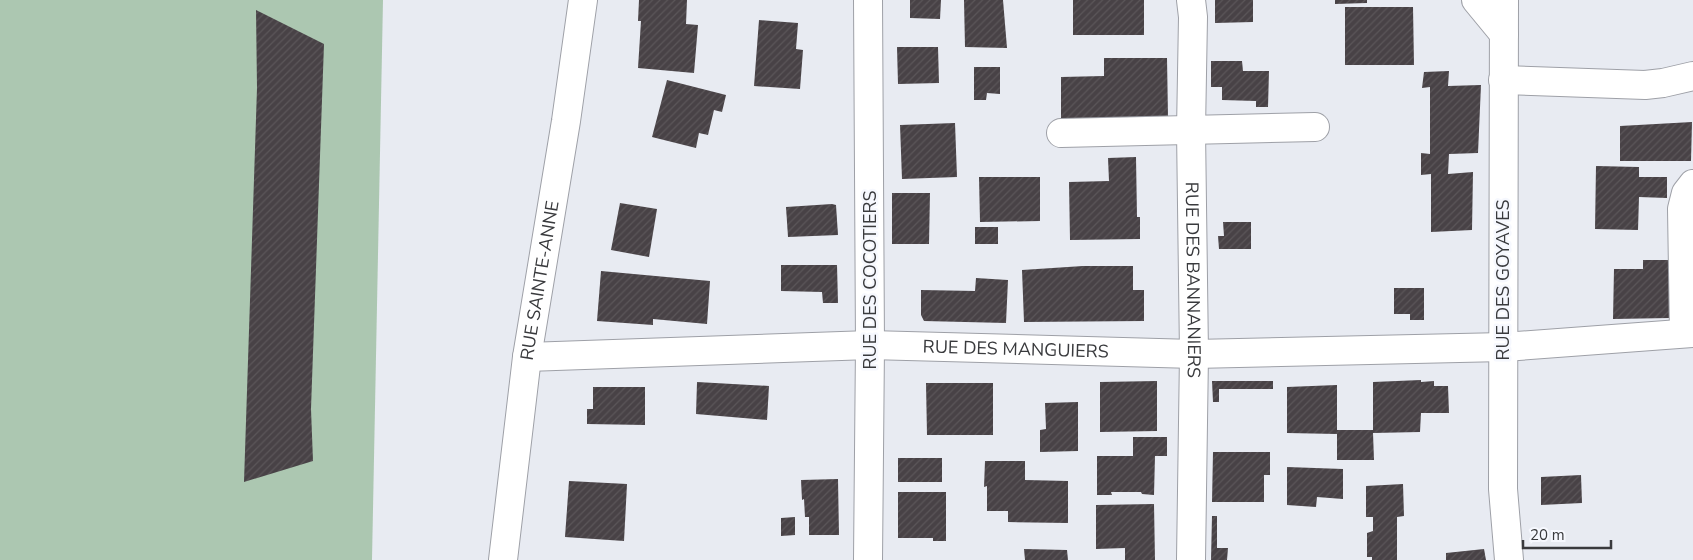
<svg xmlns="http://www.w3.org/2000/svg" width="1693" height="560" viewBox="0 0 1693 560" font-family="'Nunito Sans',sans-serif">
  <defs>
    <pattern id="building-hatch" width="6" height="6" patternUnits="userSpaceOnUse" patternTransform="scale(1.25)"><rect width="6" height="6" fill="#484246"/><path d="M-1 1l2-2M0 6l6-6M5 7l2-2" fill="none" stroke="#5b5659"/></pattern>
  </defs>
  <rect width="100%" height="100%" fill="#e8ebf2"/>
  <path fill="#acc7b1" d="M0 0H383L372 560H0Z"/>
  <g fill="url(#building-hatch)">
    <path d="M639 0H687L686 24 698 25 694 73 638 68 641 21H638Z"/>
    <path d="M910 0H941L940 19 910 18Z"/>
    <path d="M964 0H1003L1007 48 965 47Z"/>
    <rect x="1073" y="0" width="71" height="35"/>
    <path d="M1215 0H1253V22L1215 23Z"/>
    <path d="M1335 0H1367V3L1335 4Z"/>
    <path d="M1345 7H1413L1414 65H1345Z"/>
    <path d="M256 10 324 44 311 409 313 461 244 482 257 88Z"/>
    <path d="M759 20 798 23 796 49 803 50 800 89 754 86Z"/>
    <path d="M897 47H938L939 83 898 84Z"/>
    <path d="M1104 58H1167L1168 117 1061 122V77L1104 76Z"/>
    <path d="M1211 61H1242L1243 71H1269L1268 107H1256V101L1222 100V87H1211Z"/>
    <path d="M974 67H1000V94L987 93 986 100H974Z"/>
    <path d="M1449 71 1448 86 1481 85 1478 153 1449 154 1448 174 1473 172 1472 230 1431 232V174L1421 175V153L1430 154V87L1422 88 1424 72Z"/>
    <path d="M667 80 726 95 722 112 714 110 708 135 699 133 696 148 652 137Z"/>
    <path d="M1692 122 1691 161H1620V126Z"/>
    <path d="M955 123 957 177 902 179 900 125Z"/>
    <path d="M1136 157 1137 217H1140V239L1070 240 1069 182 1109 181 1108 158Z"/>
    <path d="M1596 166 1639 167V177H1667V198L1639 197 1638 230 1595 229Z"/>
    <path d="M979 177H1040V221L980 222Z"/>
    <path d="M892 193H930L929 244H892Z"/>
    <path d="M620 203 657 209 649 257 611 250Z"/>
    <path d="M832 204 836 205 838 235 788 237 786 207Z"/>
    <path d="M1223 222H1251V249H1219L1218 236H1224Z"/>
    <rect x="975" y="227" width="23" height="17"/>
    <path d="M1643 260H1671L1670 318 1613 319 1614 269H1643Z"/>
    <path d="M781 265H837L838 303H823L822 292 781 291Z"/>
    <path d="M1083 266H1133V290H1144V321L1024 322 1022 270Z"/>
    <path d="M601 271 710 281 707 324 653 319V325L597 321Z"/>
    <path d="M976 278 1008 280 1006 323 924 321 921 315V290L975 291Z"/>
    <path d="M1394 288H1424V320H1410V314H1394Z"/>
    <path d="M1421 380V382L1434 381V386H1448L1449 413H1421L1420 432 1373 433 1374 460H1337V434L1287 433V387L1337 385V430H1373V382Z"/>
    <path d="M1157 381V431L1100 432V382Z"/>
    <path d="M1212 381H1273V389H1219V402H1213Z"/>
    <path d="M697 382 769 386 767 420 696 414Z"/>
    <path d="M926 383H993V435H927Z"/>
    <path d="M593 387H645V425L587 424V409H593Z"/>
    <path d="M1078 402V451L1040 452V430L1046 429 1045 403Z"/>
    <path d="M1133 437H1167V456H1155L1154 495 1142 494 1141 492H1111L1112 495H1097V456H1133Z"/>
    <path d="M1213 452H1270V475H1264V502H1212Z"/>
    <rect x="898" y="458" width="44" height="24"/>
    <path d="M985 461H1025V480L1068 481V523L1008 522V511H987V486L984 487Z"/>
    <path d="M1287 467 1343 469V499L1317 497 1316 507 1287 505Z"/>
    <path d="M1581 475 1582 503 1541 505V477Z"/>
    <path d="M838 479 839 535H809V517H805L804 499 802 500 801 480Z"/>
    <path d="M569 481 627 484 624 541 565 537Z"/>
    <path d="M1403 484 1404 516 1397 517V560H1372V557H1367V533L1373 531V517H1366V486Z"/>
    <path d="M898 492H946V541H933V538H898Z"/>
    <path d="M1154 504 1155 560H1125V548L1096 549V505Z"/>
    <path d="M1212 516H1217V548H1228L1227 560H1211Z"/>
    <path d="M795 517V535L781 536V518Z"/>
    <path d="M1024 549 1067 550 1068 560H1025Z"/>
    <path d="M1484 549 1486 560H1446V553Z"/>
  </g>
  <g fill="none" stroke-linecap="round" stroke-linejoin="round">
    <defs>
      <g id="minor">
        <path id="s1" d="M1191 0 1193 17 1191 130 1194 354 1191 560"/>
        <path d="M1476 0 1504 34"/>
        <path d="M1504 0 1503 489 1509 560"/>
        <path d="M1503 80 1645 85 1663 83 1693 76"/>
        <path d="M1061 133 1315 127"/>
        <path d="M1684 333 1682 209 1686 193 1693 184"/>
        <path id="s2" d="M527 357 870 345 1194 354 1504 347 1693 333"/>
        <path d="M868 560 870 345 868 0"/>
      </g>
      <g id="major">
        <path id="s3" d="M503 560 527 357 566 121 583 0"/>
      </g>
    </defs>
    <use href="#minor" stroke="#9ea0a7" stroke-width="30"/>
    <use href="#major" stroke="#9ea0a7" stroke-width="30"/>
    <use href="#minor" stroke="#fff" stroke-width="28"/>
    <use href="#major" stroke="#fff" stroke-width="28"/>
  </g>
  <g text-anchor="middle" stroke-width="5" stroke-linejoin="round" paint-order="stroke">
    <g font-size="18" fill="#393a3d" stroke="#f6f8fe">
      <text dy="6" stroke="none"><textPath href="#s3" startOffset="282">RUE SAINTE-ANNE</textPath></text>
      <text transform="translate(870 280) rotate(-90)" y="6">RUE DES COCOTIERS</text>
      <text dy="6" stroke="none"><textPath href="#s1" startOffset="280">RUE DES BANNANIERS</textPath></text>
      <text transform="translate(1503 280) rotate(-90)" y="6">RUE DES GOYAVES</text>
      <text dy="6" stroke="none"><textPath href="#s2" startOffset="489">RUE DES MANGUIERS</textPath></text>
    </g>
  </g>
  <path d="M1523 540v8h88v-8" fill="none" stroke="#393a3d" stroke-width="2.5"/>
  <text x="1530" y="540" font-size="15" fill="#393a3d" stroke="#f6f8fe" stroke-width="4" paint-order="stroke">20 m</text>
</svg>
